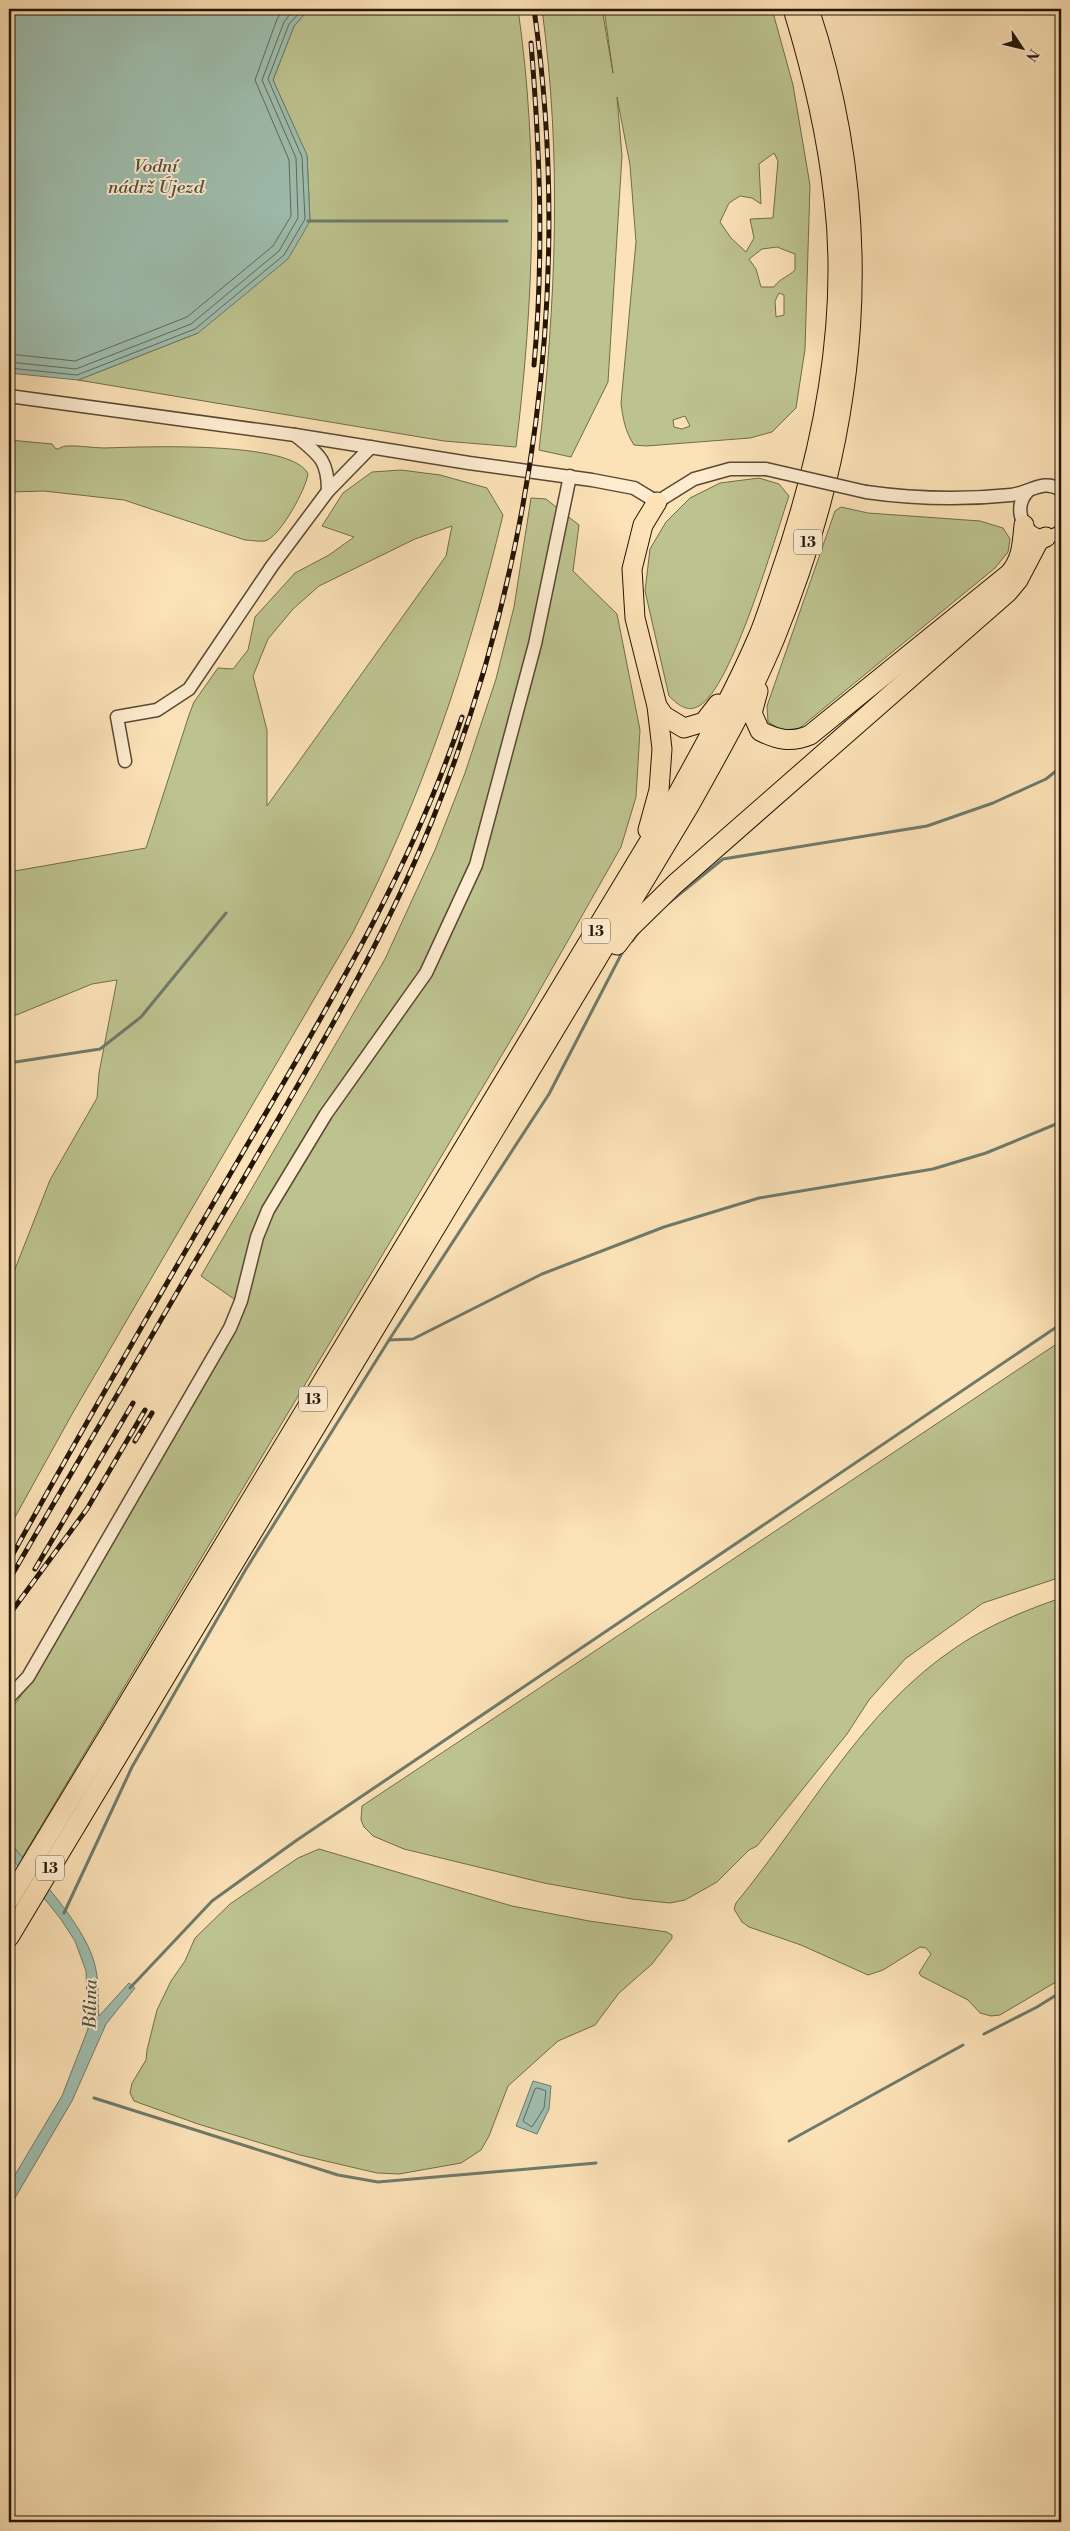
<svg xmlns="http://www.w3.org/2000/svg" width="1070" height="2531" viewBox="0 0 1070 2531" font-family="'Libre Bodoni',serif">
  <rect width="100%" height="100%" fill="#fce2b7"/>
  <filter id="stains"><feTurbulence type="fractalNoise" baseFrequency=".004" numOctaves="4"/><feColorMatrix values="0 0 0 0 .2 0 0 0 0 .09 0 0 0 0 .02 0 0 0 .5 -.17"/></filter>
  <radialGradient id="worn" r=".72"><stop offset=".6" stop-color="#630" stop-opacity="0"/><stop offset="1" stop-color="#630" stop-opacity=".3"/></radialGradient>
  <g fill="#bdc38f" stroke="#706c4a" fill-rule="evenodd">
    <path d="M309 9H518C539 155 534 301 516 447L444 441 78 380 198 333 310 221 307 156 273 80 294 26Z"/>
    <path d="M542 9H602L613 73 604 9H772L793 85 810 185 805 349 796 408 772 432 750 438 646 446 634 445C625 431 623 419 621 403L636 242 630 165 617 97 622 156 608 382 571 457 539 450C556 303 562 156 542 9ZM774 153 778 161 773 218 750 219 754 238 746 252 731 238 720 222 729 203 740 196 752 198 761 204 759 164ZM777 247 795 254V270C788 277 780 278 774 287H761L756 269 749 259 762 249ZM779 293 784 295V315L776 317 775 301ZM685 416 690 426 682 429 674 427 673 420Z"/>
    <path d="M9 440 52 444 56 449C60 449 62 446 66 446 78 445 92 448 104 448 140 447 293 440 308 474 306 489 280 537 265 541 259 542 251 540 245 540L124 500 44 491 9 492Z"/>
    <path d="M401 470 440 475 487 488 503 515C468 661 421 801 352 934L71 1416 9 1528V1278L15 1269 50 1180 97 1098 99 1073 117 980 92 984 9 1018V872L146 848 189 715 194 702 218 668 233 669 248 650 255 617 295 573 329 555 354 537 322 526 343 493 372 472ZM452 526 446 556 267 806V730L253 676 268 639 293 609 319 586 415 539Z"/>
    <path d="M759 478 779 484 789 496C775 537 732 688 699 706 687 713 677 704 669 696L645 591 650 549 666 522 690 498 720 483Z"/>
    <path d="M531 498 546 499 579 525 573 571 617 614 640 730 636 797 621 847 524 1018 22 1858 9 1841V1712L34 1678 244 1306 201 1276 385 959 435 850 465 773 496 679 514 607Z"/>
    <path d="M841 507 868 513 980 521 1003 528 1010 539 1008 552 995 568 796 731 781 730 768 722 767 706 835 511Z"/>
    <path d="M1061 1341V1577L983 1603 905 1659 869 1700 847 1734 757 1846 749 1850 717 1882 685 1900 670 1903 632 1899 544 1883 404 1849 373 1836 364 1827 361 1820 362 1806Z"/>
    <path d="M1061 1598V1979L1000 2015 991 2016 980 2013 968 2000 921 1976 919 1973 931 1954 926 1948 920 1947 883 1970 868 1975 801 1945 749 1927 742 1922 734 1909 736 1903C808 1816 861 1710 958 1646 989 1625 1026 1610 1061 1598Z"/>
    <path d="M319 1849 512 1906 589 1921 667 1932 672 1935V1938L652 1964 619 1993 595 2025 558 2041 508 2086 489 2136 481 2150 461 2163 399 2174 377 2173 300 2155 198 2124 134 2101 130 2093 132 2083 146 2060 147 2050 157 2010 171 1981 185 1961 195 1938 230 1904 298 1858Z"/>
  </g>
  <g fill="#9fbeaf" stroke="#6e7a6b">
    <path d="M9 9H309L294 26 273 80 307 155 310 221 288 259 198 333 78 380 9 373Z"/>
    <path d="M9 1841C35 1874 89 1928 96 1970 99 1985 97 2001 99 2016L129 1983 135 1988 106 2024 72 2101 9 2208V2185L62 2096 88 2029 86 1971 75 1941 60 1918 9 1855Z"/>
    <path d="M533 2081 551 2086 549 2109 537 2134 516 2126Z"/>
  </g>
  <g fill="none" stroke-linecap="round" stroke-linejoin="round">
    <g stroke="#626a5a" stroke-width="1">
      <path d="M9 354 75 361 187 317 273 246 291 216 289 160 255 80 277 19 284 9"/>
      <path d="M9 362 76 369 191 324 279 251 298 218 296 158 262 80 284 22 294 9"/>
      <path d="M9 368 77 375 195 329 284 255 305 219 302 157 268 79 289 24 303 9"/>
      <path d="M538 2088 546 2091 544 2108 532 2127 523 2121 535 2089Z"/>
    </g>
    <g stroke="#6e7a6b" stroke-width="3">
      <path d="M308 221H507"/>
      <path d="M666 905 723 859 927 826 993 803 1046 779 1061 767"/>
      <path d="M632 941 640 930"/>
      <path d="M9 1063 100 1049 141 1017 226 913"/>
      <path d="M389 1340 549 1094 624 949"/>
      <path d="M64 1913 132 1767 246 1569 389 1340 413 1339 542 1274 664 1227 759 1198 933 1169 986 1153 1061 1122"/>
      <path d="M130 1988 212 1901 297 1840 1061 1324"/>
      <path d="M984 2034 1037 2007 1061 1992"/>
      <path d="M94 2098 338 2175 378 2182 596 2163"/>
      <path d="M789 2141 963 2045"/>
    </g>
    <defs>
      <g id="minor">
        <path d="M9 396 295 435 469 463 592 480 634 488 657 502 694 479 730 469H766"/>
        <path d="M295 435C318 454 328 459 328 491L371 447"/>
        <path d="M1028 491C1006 514 1035 551 1061 531"/>
        <path d="M866 492C915 499 962 500 1011 495 1030 493 1043 478 1061 490"/>
        <path d="M125 761 117 717 157 710 189 689 272 566 328 491"/>
        <path d="M9 1697 28 1677 230 1328 241 1301 257 1237 268 1210 326 1114 426 973 476 865 535 644 570 476"/>
      </g>
      <g id="highway">
        <path d="M758 691 752 713 760 731C778 740 791 743 810 735L1009 574C1022 559 1022 545 1024 525"/>
        <path d="M657 706 664 716 684 728 704 722 718 704"/>
        <path d="M648 830 659 790 662 749 657 706 635 618 632 569 643 525 657 502"/>
        <path d="M617 945 629 929 675 884 1008 592 1018 580 1039 540 1046 537"/>
        <path d="M9 1900 675 799C704 746 734 693 758 637 766 618 772 598 779 578 821 458 849 327 834 199 827 134 812 71 793 9"/>
        <path d="M9 1937 689 806C720 751 751 696 775 638 860 431 880 223 809 9"/>
      </g>
    </defs>
    <use href="#minor" stroke="#5a4832" stroke-width="15"/>
    <use href="#highway" stroke="#241505" stroke-width="21"/>
    <use href="#minor" stroke="#fdecd0" stroke-width="12"/>
    <use href="#highway" stroke="#fce2b7" stroke-width="19"/>
    <defs>
      <g id="rail">
        <path d="M531 43C540 151 544 258 534 365"/>
        <path d="M135 1441 152 1413"/>
        <path d="M9 1561C86 1422 166 1284 246 1147 327 1008 411 871 462 717"/>
        <path d="M35 1569 133 1403"/>
        <path d="M9 1580C85 1450 161 1319 237 1190 307 1069 380 950 432 821 534 566 573 281 534 9"/>
        <path d="M9 1615 87 1509 145 1410"/>
      </g>
    </defs>
    <use href="#rail" stroke="#241505" stroke-width="5"/>
    <use href="#rail" stroke="#fdecd0" stroke-width="3" stroke-dasharray="9" stroke-linecap="butt"/>
    <defs>
      <path id="minor-bridge" d="M766 469 866 492"/>
    </defs>
    <use href="#minor-bridge" stroke="#5a4832" stroke-width="15" stroke-linecap="butt"/>
    <use href="#minor-bridge" stroke="#fdecd0" stroke-width="12"/>
  </g>
  <g text-anchor="middle" stroke-width="4" stroke-linejoin="round" paint-order="stroke">
    <g fill="#fdecd0" stroke="#655642" stroke-width="1">
      <rect x="794" y="529.5" width="28" height="25" rx="4"/>
      <rect x="582" y="918.5" width="28" height="25" rx="4"/>
      <rect x="299" y="1386.5" width="28" height="25" rx="4"/>
      <rect x="36" y="1855.5" width="28" height="25" rx="4"/>
    </g>
    <g font-size="15" font-weight="bold" fill="#241505">
      <text x="808" y="547">13</text>
      <text x="596" y="936">13</text>
      <text x="313" y="1404">13</text>
      <text x="50" y="1873">13</text>
    </g>
    <g font-size="18" font-style="italic" fill="#4f5040" stroke="#fdecd0">
      <text x="156" y="172">Vodní<tspan x="156" dy="21">nádrž Újezd</tspan></text>
      <text transform="translate(90 2004) rotate(-89)" y="6">Bílina</text>
    </g>
  </g>
  <rect width="1070" height="2531" fill="none" stroke="#fce2b7" stroke-width="30"/>
  <rect x="10" y="10" width="1050" height="2511" fill="none" stroke="#241505" stroke-width="2.5"/>
  <rect x="15" y="15" width="1040" height="2501" fill="none" stroke="#241505"/>
  <g transform="translate(1022 48) rotate(125)" stroke="#fdecd0" stroke-width="4" paint-order="stroke">
  <path d="M0-4L9 19L0 12L-9 19Z" fill="#241505"/>
  <text y="-8" font-size="14" font-weight="bold" text-anchor="middle" fill="#241505">N</text>
  </g>
  <rect width="100%" height="100%" filter="url(#stains)"/>
  <rect width="100%" height="100%" fill="url(#worn)"/>
</svg>
